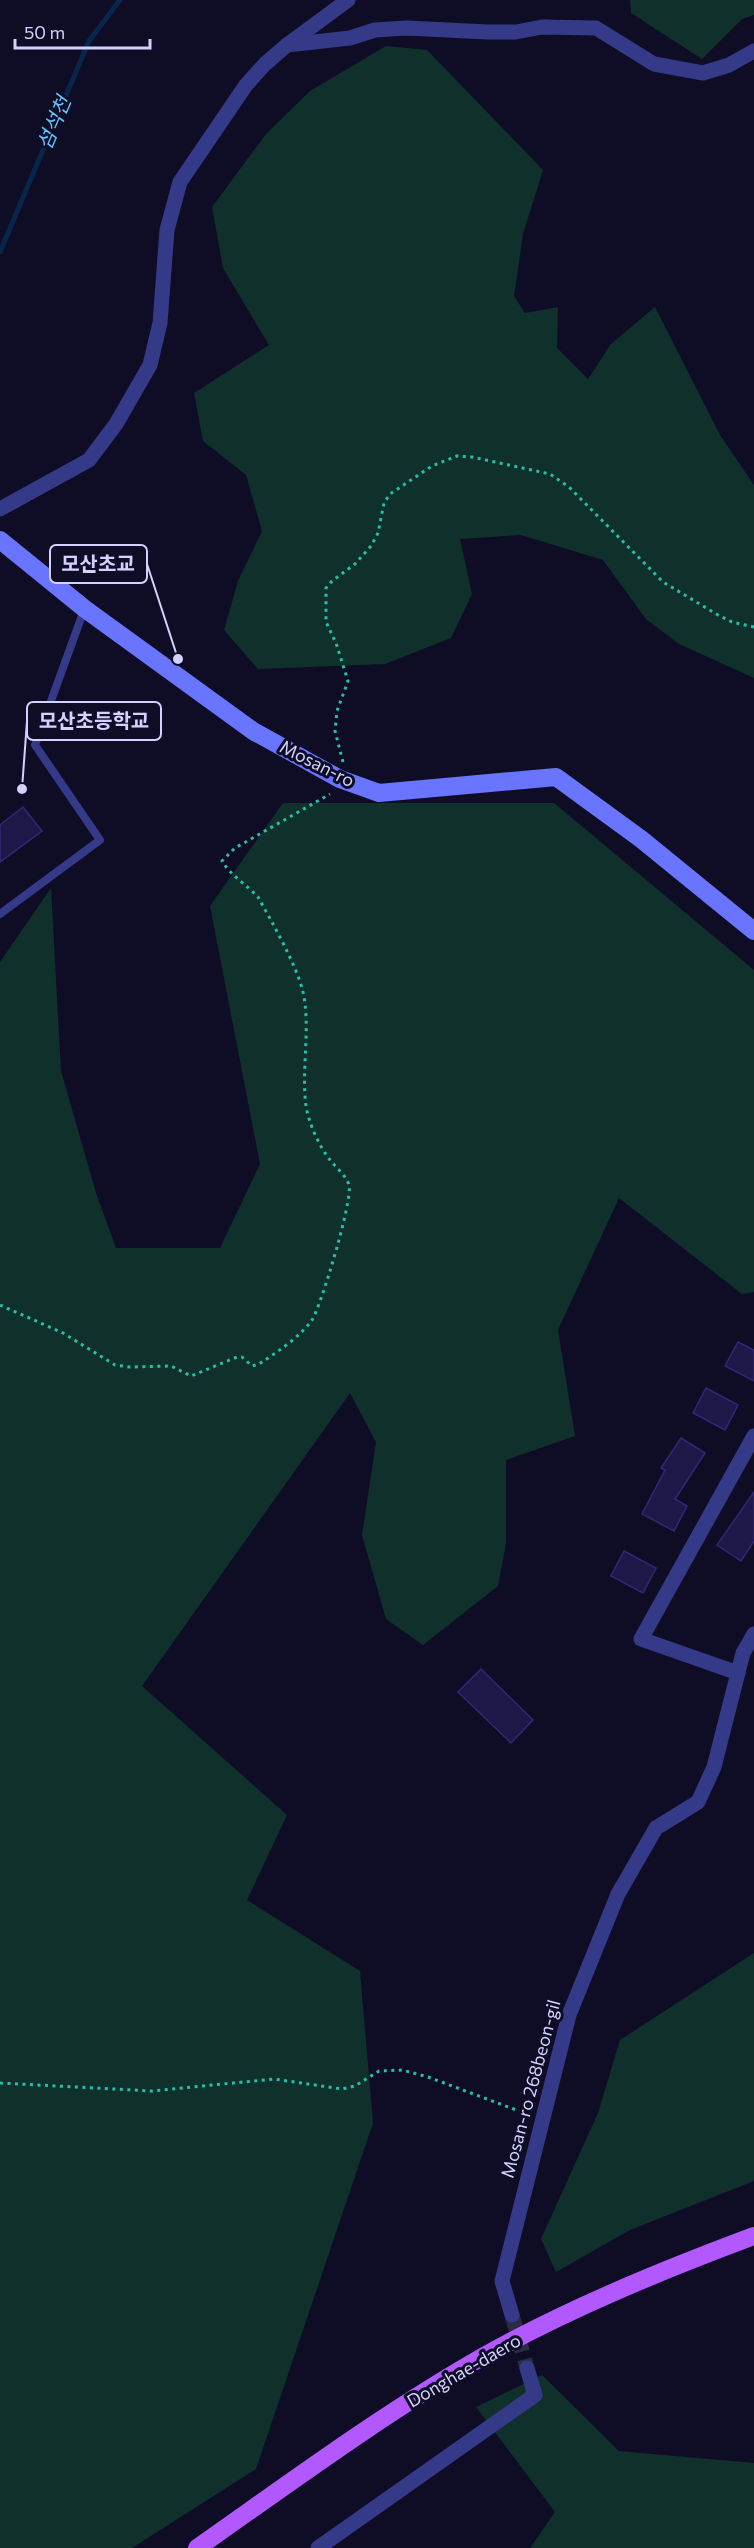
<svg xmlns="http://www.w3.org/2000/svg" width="754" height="2548" viewBox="0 0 754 2548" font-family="Commissioner,'Noto Sans KR',sans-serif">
  <rect width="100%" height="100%" fill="#0f0d26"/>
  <g fill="#10302c">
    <path d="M630 0H754V15L742 19 702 59 631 13Z"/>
    <path d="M386 46 427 50 543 170 523 234 514 296 525 313 558 307 557 348 588 379 611 344 655 307 720 435 754 485V678L679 644 646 619 603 560 521 535 460 539 472 594 451 638 385 664 258 669 224 630 238 581 262 531 246 475 203 441 194 393 269 345 223 268 212 207 266 134 310 91Z"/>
    <path d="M283 803H554L754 970V1292L742 1294 619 1198 558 1330 575 1436 506 1460V1543L498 1586 423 1645 386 1619 362 1535 376 1442 350 1393 142 1686 287 1815 247 1900 360 1971 373 2123 256 2469 132 2548H0V962L51 888 61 1071 96 1193 116 1248H220L260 1164 210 906Z"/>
    <path d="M754 1953V2181L630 2230 556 2272 541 2239 598 2113 620 2040Z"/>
    <path d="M542 2375 619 2451 754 2463V2548H530L555 2512 476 2407Z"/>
  </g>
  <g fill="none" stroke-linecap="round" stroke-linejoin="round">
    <path stroke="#08264a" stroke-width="5" d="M0 252 89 41 120 0"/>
  </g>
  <g fill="#1d1848" stroke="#302876" stroke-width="1.5">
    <path d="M23 807 42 831 0 862V825Z"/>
    <path d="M738 1342 754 1350V1381L725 1366Z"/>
    <path d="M706 1388 738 1405 725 1430 693 1413Z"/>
    <path d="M681 1438 705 1453 675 1499 687 1506 674 1531 642 1514 665 1470 661 1468Z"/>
    <path d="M754 1492V1541L741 1561 717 1545Z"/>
    <path d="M624 1551 656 1568 643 1593 611 1576Z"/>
    <path d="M481 1669 533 1720 511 1743 458 1692Z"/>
  </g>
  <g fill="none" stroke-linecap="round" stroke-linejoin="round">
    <path stroke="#2c2b47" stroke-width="15" stroke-dasharray="15 8" stroke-linecap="butt" d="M512 2315 527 2368"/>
    <g stroke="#26bfa7" stroke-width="3" stroke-dasharray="3 4.5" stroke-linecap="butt">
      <path d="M343 762 335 731 337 711 348 681 336 643 326 622V588L332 581 355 564 371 546 378 533 384 503 390 494 432 466 457 456 472 457 550 474 569 487 663 582 718 615 732 622 754 627"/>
      <path d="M0 1305 63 1333 115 1365 130 1367 171 1366 191 1376 237 1357H242L252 1366 259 1364C277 1352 299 1338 312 1320 321 1306 353 1200 349 1185 346 1175 336 1168 330 1160 319 1146 309 1124 306 1106 301 1069 311 1028 303 992 297 966 272 922 258 897 247 885 230 875 222 861L235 848 330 794"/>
      <path d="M0 2083 152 2091 274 2079 342 2089 355 2086 379 2071 402 2070 428 2077 527 2114"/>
    </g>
    <path stroke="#343988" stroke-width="8" d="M0 914 100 840 35 745 84 610"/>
    <g stroke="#343988" stroke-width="15">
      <path d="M287 45 350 38 375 30 406 28 488 32H516L542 27 596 28 654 64 703 73 729 65 754 51"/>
      <path d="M0 509 89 460 116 424 150 365 160 323 167 230 180 182 246 85 265 64 287 45 348 0"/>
      <path d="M738 1673 641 1639 754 1436"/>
      <path d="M512 2315 502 2281 569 2015 618 1894 656 1828 698 1802 714 1767 743 1653 754 1634"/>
      <path d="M318 2548 535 2395 527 2368"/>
    </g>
    <path stroke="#6974ff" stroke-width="18" d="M0 540 85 609 253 731 340 779 379 793 556 777 641 839 754 931"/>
    <path stroke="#b159ff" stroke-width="18" d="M197 2548C291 2482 384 2413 484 2356 570 2308 663 2270 754 2236"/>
  </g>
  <g text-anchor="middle" stroke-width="6" stroke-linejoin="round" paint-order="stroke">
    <g font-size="18" fill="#d3d2ff" stroke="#0f0d26">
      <text transform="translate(317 764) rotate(27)" y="6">Mosan-ro</text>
      <text transform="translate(531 2089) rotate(-75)" y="6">Mosan-ro 268beon-gil</text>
      <text transform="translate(464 2371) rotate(-30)" y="6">Donghae-daero</text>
    </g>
    <g font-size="20" font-style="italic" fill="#60c5ff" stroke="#0f0d26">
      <text transform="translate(54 123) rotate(-67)" y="7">섬석천</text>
    </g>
  </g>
  <path fill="none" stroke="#d3d2ff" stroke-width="2" d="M178 659L147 564M22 789L27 721"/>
  <g fill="#d3d2ff" stroke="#0f0d26" stroke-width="2">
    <circle cx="178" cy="659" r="6"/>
    <circle cx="22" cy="789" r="6"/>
  </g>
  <g fill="#0f0d26" stroke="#d3d2ff" stroke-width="2">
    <rect x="50" y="545" width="97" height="38" rx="6"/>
    <rect x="27" y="702" width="134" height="38" rx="6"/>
  </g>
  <g font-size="20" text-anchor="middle" font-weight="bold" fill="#d3d2ff">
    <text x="98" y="571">모산초교</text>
    <text x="94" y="728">모산초등학교</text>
  </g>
  <path d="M15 39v9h135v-9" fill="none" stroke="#d3d2ff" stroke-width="3"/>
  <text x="24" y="39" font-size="18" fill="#d3d2ff" stroke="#0f0d26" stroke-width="4.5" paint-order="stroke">50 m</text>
</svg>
